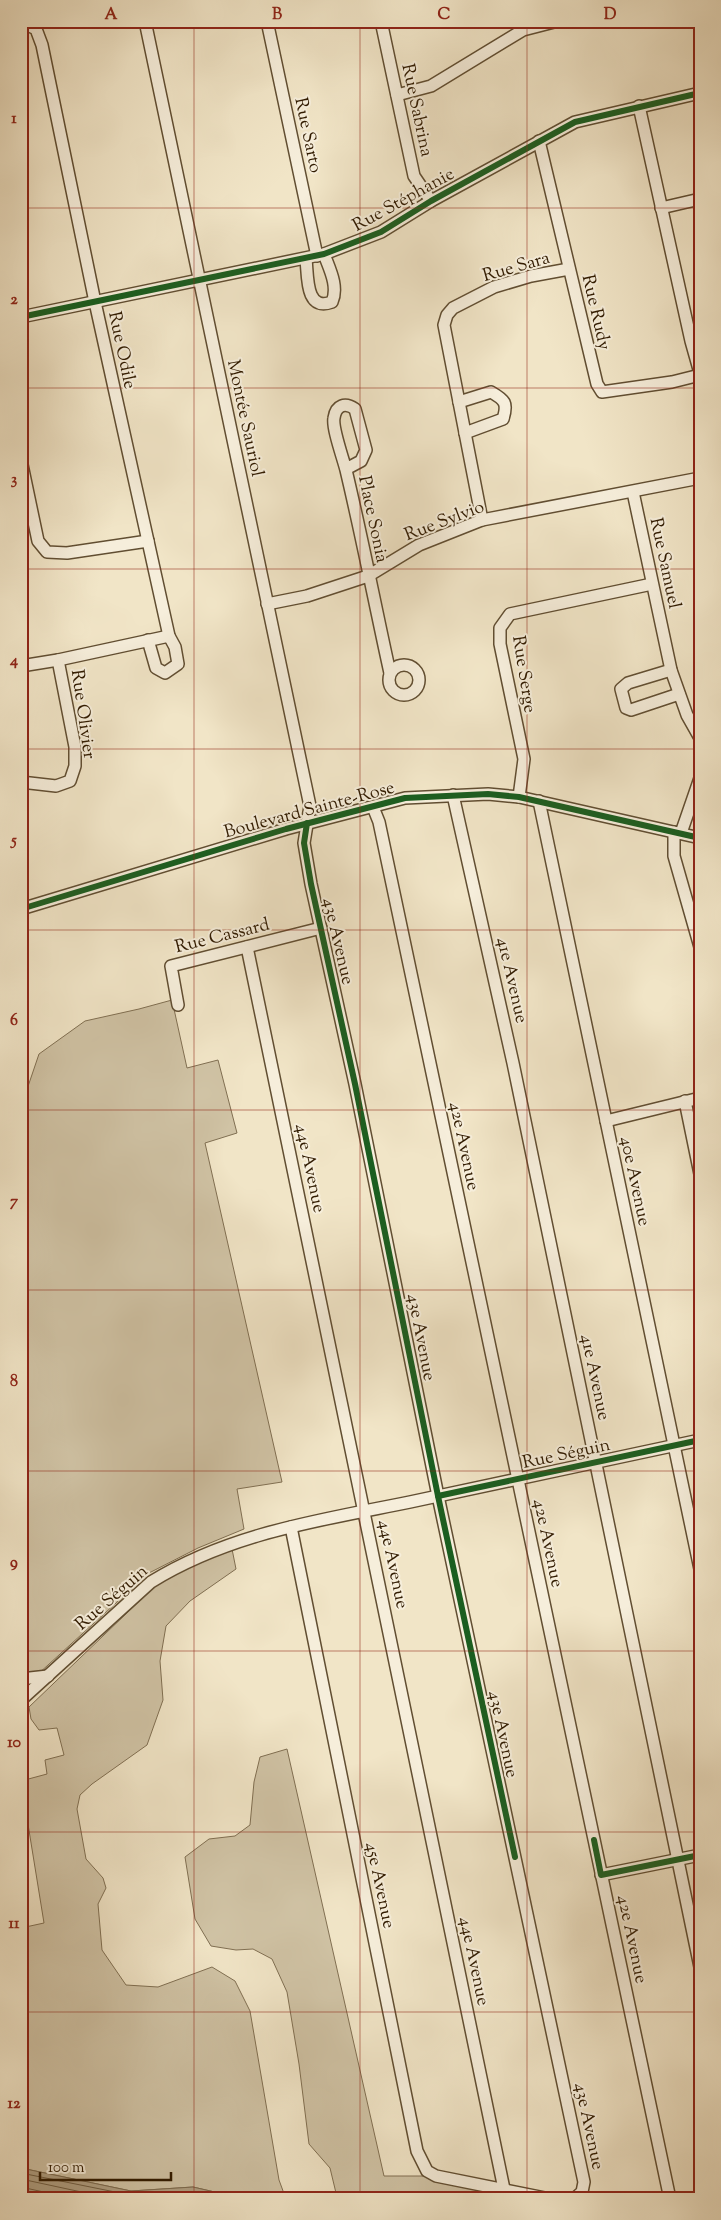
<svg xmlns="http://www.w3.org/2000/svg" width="721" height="2220" viewBox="0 0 721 2220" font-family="'Sorts Mill Goudy',serif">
  <rect width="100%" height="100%" fill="#f1e5c7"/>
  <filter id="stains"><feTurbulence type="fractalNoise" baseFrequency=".004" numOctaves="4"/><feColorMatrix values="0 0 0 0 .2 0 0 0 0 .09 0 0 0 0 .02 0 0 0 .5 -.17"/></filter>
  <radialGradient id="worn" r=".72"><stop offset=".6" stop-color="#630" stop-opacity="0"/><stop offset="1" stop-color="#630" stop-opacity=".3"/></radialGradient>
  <g fill="#d0c3a5" stroke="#806f52">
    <path d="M172 1000 187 1068 218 1060 237 1133 205 1143 282 1482 237 1489 244 1529 198 1548 149 1573 37 1675 21 1673V1107L39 1054 85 1021 139 1009Z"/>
    <path d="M232 1549 236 1569 190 1601 166 1626 160 1661 163 1700 147 1745 92 1784 80 1795 77 1809 86 1859 103 1878 106 1888 98 1904 102 1950 126 1985 158 1987 212 1967 235 1981 250 2011 279 2180 286 2199H245L193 2187 131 2191 21 2168V1928L44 1923 21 1781 47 1774 45 1760 64 1755 57 1728 39 1730 31 1719 29 1707 154 1587 182 1570Z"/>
    <path d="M287 1749 384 2176H436L550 2199H335L336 2193 330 2168 309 2144 299 2064 287 1992 272 1959 253 1949 236 1950 211 1946 195 1919 185 1857 209 1839 235 1836 250 1825 254 1782 260 1757Z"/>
  </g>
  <path fill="#b0a083" stroke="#7d6b4f" d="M21 2168 131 2191 193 2187 245 2199H21Z"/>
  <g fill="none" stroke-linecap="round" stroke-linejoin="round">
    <g stroke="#705e42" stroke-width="1">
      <path d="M21 2173 130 2195 192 2192 224 2199"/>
      <path d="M21 2179 114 2199"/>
      <path d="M21 2187 75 2199"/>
    </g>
    <defs>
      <g id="minor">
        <path d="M145 21 310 806 304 843 311 884 355 1084 438 1496 584 2182 582 2192 574 2199"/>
        <path d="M267 21 317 256"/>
        <path d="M381 21 414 176 431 201"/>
        <path d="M21 22 36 29 42 45 95 302 169 636 175 647 178 664 165 673 156 668 148 640"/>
        <path d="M397 95 431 86 523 30 558 21"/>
        <path d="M639 106 691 341 700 373"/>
        <path d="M539 141 597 384 602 392 672 382 700 375"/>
        <path d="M661 208 700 199"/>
        <path d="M306 259C308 276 305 312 332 302 339 286 329 268 324 254"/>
        <path d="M21 317 324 254 381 232 431 201 575 122 700 93"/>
        <path d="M459 402 491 392C505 400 508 403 503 419L465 433"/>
        <path d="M21 460 38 541 47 552 67 553 148 541"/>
        <path d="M346 469 361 461 366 450 355 409C345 402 336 405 334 418 332 428 343 458 346 470 362 537 375 605 390 673"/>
        <path d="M633 492 671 670 687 715 700 738"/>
        <path d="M482 520 444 325 447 315 453 308 494 287 531 276 569 269"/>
        <path d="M267 604 307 596 368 576 419 545 482 520 700 478"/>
        <circle cx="404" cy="680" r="15"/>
        <path d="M21 666 58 660 169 636"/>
        <path d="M671 670 628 683 621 689 626 708 631 710 679 694"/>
        <path d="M21 782 56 786 70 781 75 766V747L58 660"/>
        <path d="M453 795 513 1063 700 1967"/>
        <path d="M519 797 524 759 500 644V628L510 614 652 584"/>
        <path d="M539 801 700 1569"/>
        <path d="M373 807 379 822 670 2199"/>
        <path d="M674 832V856L700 947"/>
        <path d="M681 833 700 778"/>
        <path d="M21 909 286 829 405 798 488 794 519 797 700 838"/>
        <path d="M247 947 504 2189"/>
        <path d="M178 1005 171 966 321 928"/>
        <path d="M685 1101 700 1174"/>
        <path d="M606 1121 700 1098"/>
        <path d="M291 1527 417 2151 427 2171 436 2176 550 2199"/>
        <path d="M21 1679 48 1676"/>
        <path d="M21 1700 151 1582C230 1533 321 1520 410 1502 507 1481 603 1461 700 1440"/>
        <path d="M601 1875 700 1855"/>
      </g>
    </defs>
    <use href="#minor" stroke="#614e32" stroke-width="14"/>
    <use href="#minor" stroke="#f6eedb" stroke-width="11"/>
    <defs>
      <g id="cycleway">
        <path d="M21 317 324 254 381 232 431 201 575 122 700 93"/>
        <path d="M307 823 304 843 311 884 355 1084 438 1496 515 1857"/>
        <path d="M21 909 286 829 405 798 488 794 519 797 700 838"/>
        <path d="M438 1496 700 1440"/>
        <path d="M594 1840 601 1875 700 1855"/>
      </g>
    </defs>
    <use href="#cycleway" stroke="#f6eedb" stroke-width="9"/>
    <use href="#cycleway" stroke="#1b5e20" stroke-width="6"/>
  </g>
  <path fill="none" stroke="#8f2418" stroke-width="1" stroke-opacity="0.55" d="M194 21V2199M360 21V2199M527 21V2199M21 208H700M21 388H700M21 569H700M21 749H700M21 930H700M21 1110H700M21 1290H700M21 1471H700M21 1651H700M21 1832H700M21 2012H700"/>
  <g text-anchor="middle" stroke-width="4" stroke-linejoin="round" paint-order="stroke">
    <g font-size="18" fill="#311b00" stroke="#f6eedb">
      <text transform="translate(418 110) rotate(78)" y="6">Rue Sabrina</text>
      <text transform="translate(309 135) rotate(78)" y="6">Rue Sarto</text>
      <text transform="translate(403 199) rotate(-29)" y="6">Rue Stéphanie</text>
      <text transform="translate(516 266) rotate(-16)" y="6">Rue Sara</text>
      <text transform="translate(597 312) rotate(77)" y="6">Rue Rudy</text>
      <text transform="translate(123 350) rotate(78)" y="6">Rue Odile</text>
      <text transform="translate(246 418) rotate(78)" y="6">Montée Sauriol</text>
      <text transform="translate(374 519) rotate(78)" y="6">Place Sonia</text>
      <text transform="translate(444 520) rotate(-21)" y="6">Rue Sylvio</text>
      <text transform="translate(666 563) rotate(78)" y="6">Rue Samuel</text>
      <text transform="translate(525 674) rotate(81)" y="6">Rue Serge</text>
      <text transform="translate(84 714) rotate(82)" y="6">Rue Olivier</text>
      <text transform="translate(309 809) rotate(-15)" y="6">Boulevard Sainte-Rose</text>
      <text transform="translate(222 935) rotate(-14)" y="6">Rue Cassard</text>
      <text transform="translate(339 941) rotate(77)" y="6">43e Avenue</text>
      <text transform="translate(513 980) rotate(77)" y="6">41e Avenue</text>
      <text transform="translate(465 1146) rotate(78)" y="6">42e Avenue</text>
      <text transform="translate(311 1168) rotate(78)" y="6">44e Avenue</text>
      <text transform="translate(636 1181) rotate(78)" y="6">40e Avenue</text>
      <text transform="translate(422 1337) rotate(79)" y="6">43e Avenue</text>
      <text transform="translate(596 1377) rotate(78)" y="6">41e Avenue</text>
      <text transform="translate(566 1453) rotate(-12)" y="6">Rue Séguin</text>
      <text transform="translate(549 1543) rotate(78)" y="6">42e Avenue</text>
      <text transform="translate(394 1564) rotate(78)" y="6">44e Avenue</text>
      <text transform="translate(111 1597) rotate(-41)" y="6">Rue Séguin</text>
      <text transform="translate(504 1734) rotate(78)" y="6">43e Avenue</text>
      <text transform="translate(381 1885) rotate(78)" y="6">45e Avenue</text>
      <text transform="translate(633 1939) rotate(78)" y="6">42e Avenue</text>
      <text transform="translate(475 1961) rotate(78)" y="6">44e Avenue</text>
      <text transform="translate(590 2126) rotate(78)" y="6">43e Avenue</text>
    </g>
  </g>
  <rect width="721" height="2220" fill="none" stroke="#f1e5c7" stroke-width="55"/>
  <path d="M40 2172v8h131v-8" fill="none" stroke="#311b00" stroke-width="2.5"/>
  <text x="48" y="2172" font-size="15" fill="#311b00" stroke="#f6eedb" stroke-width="4" paint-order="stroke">100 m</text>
  <rect x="28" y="28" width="666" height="2164" fill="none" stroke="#8f2418" stroke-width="2"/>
  <g font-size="16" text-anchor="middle" font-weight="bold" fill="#8f2418">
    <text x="111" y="19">A</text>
    <text x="277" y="19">B</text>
    <text x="444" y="19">C</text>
    <text x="610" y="19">D</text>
    <text x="14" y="123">1</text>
    <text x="14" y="304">2</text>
    <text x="14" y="484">3</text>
    <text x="14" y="665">4</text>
    <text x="14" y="845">5</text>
    <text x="14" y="1025">6</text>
    <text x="14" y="1206">7</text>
    <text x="14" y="1386">8</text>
    <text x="14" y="1567">9</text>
    <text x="14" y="1747">10</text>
    <text x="14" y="1928">11</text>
    <text x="14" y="2108">12</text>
  </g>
  <rect width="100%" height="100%" filter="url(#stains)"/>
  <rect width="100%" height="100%" fill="url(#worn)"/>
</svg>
